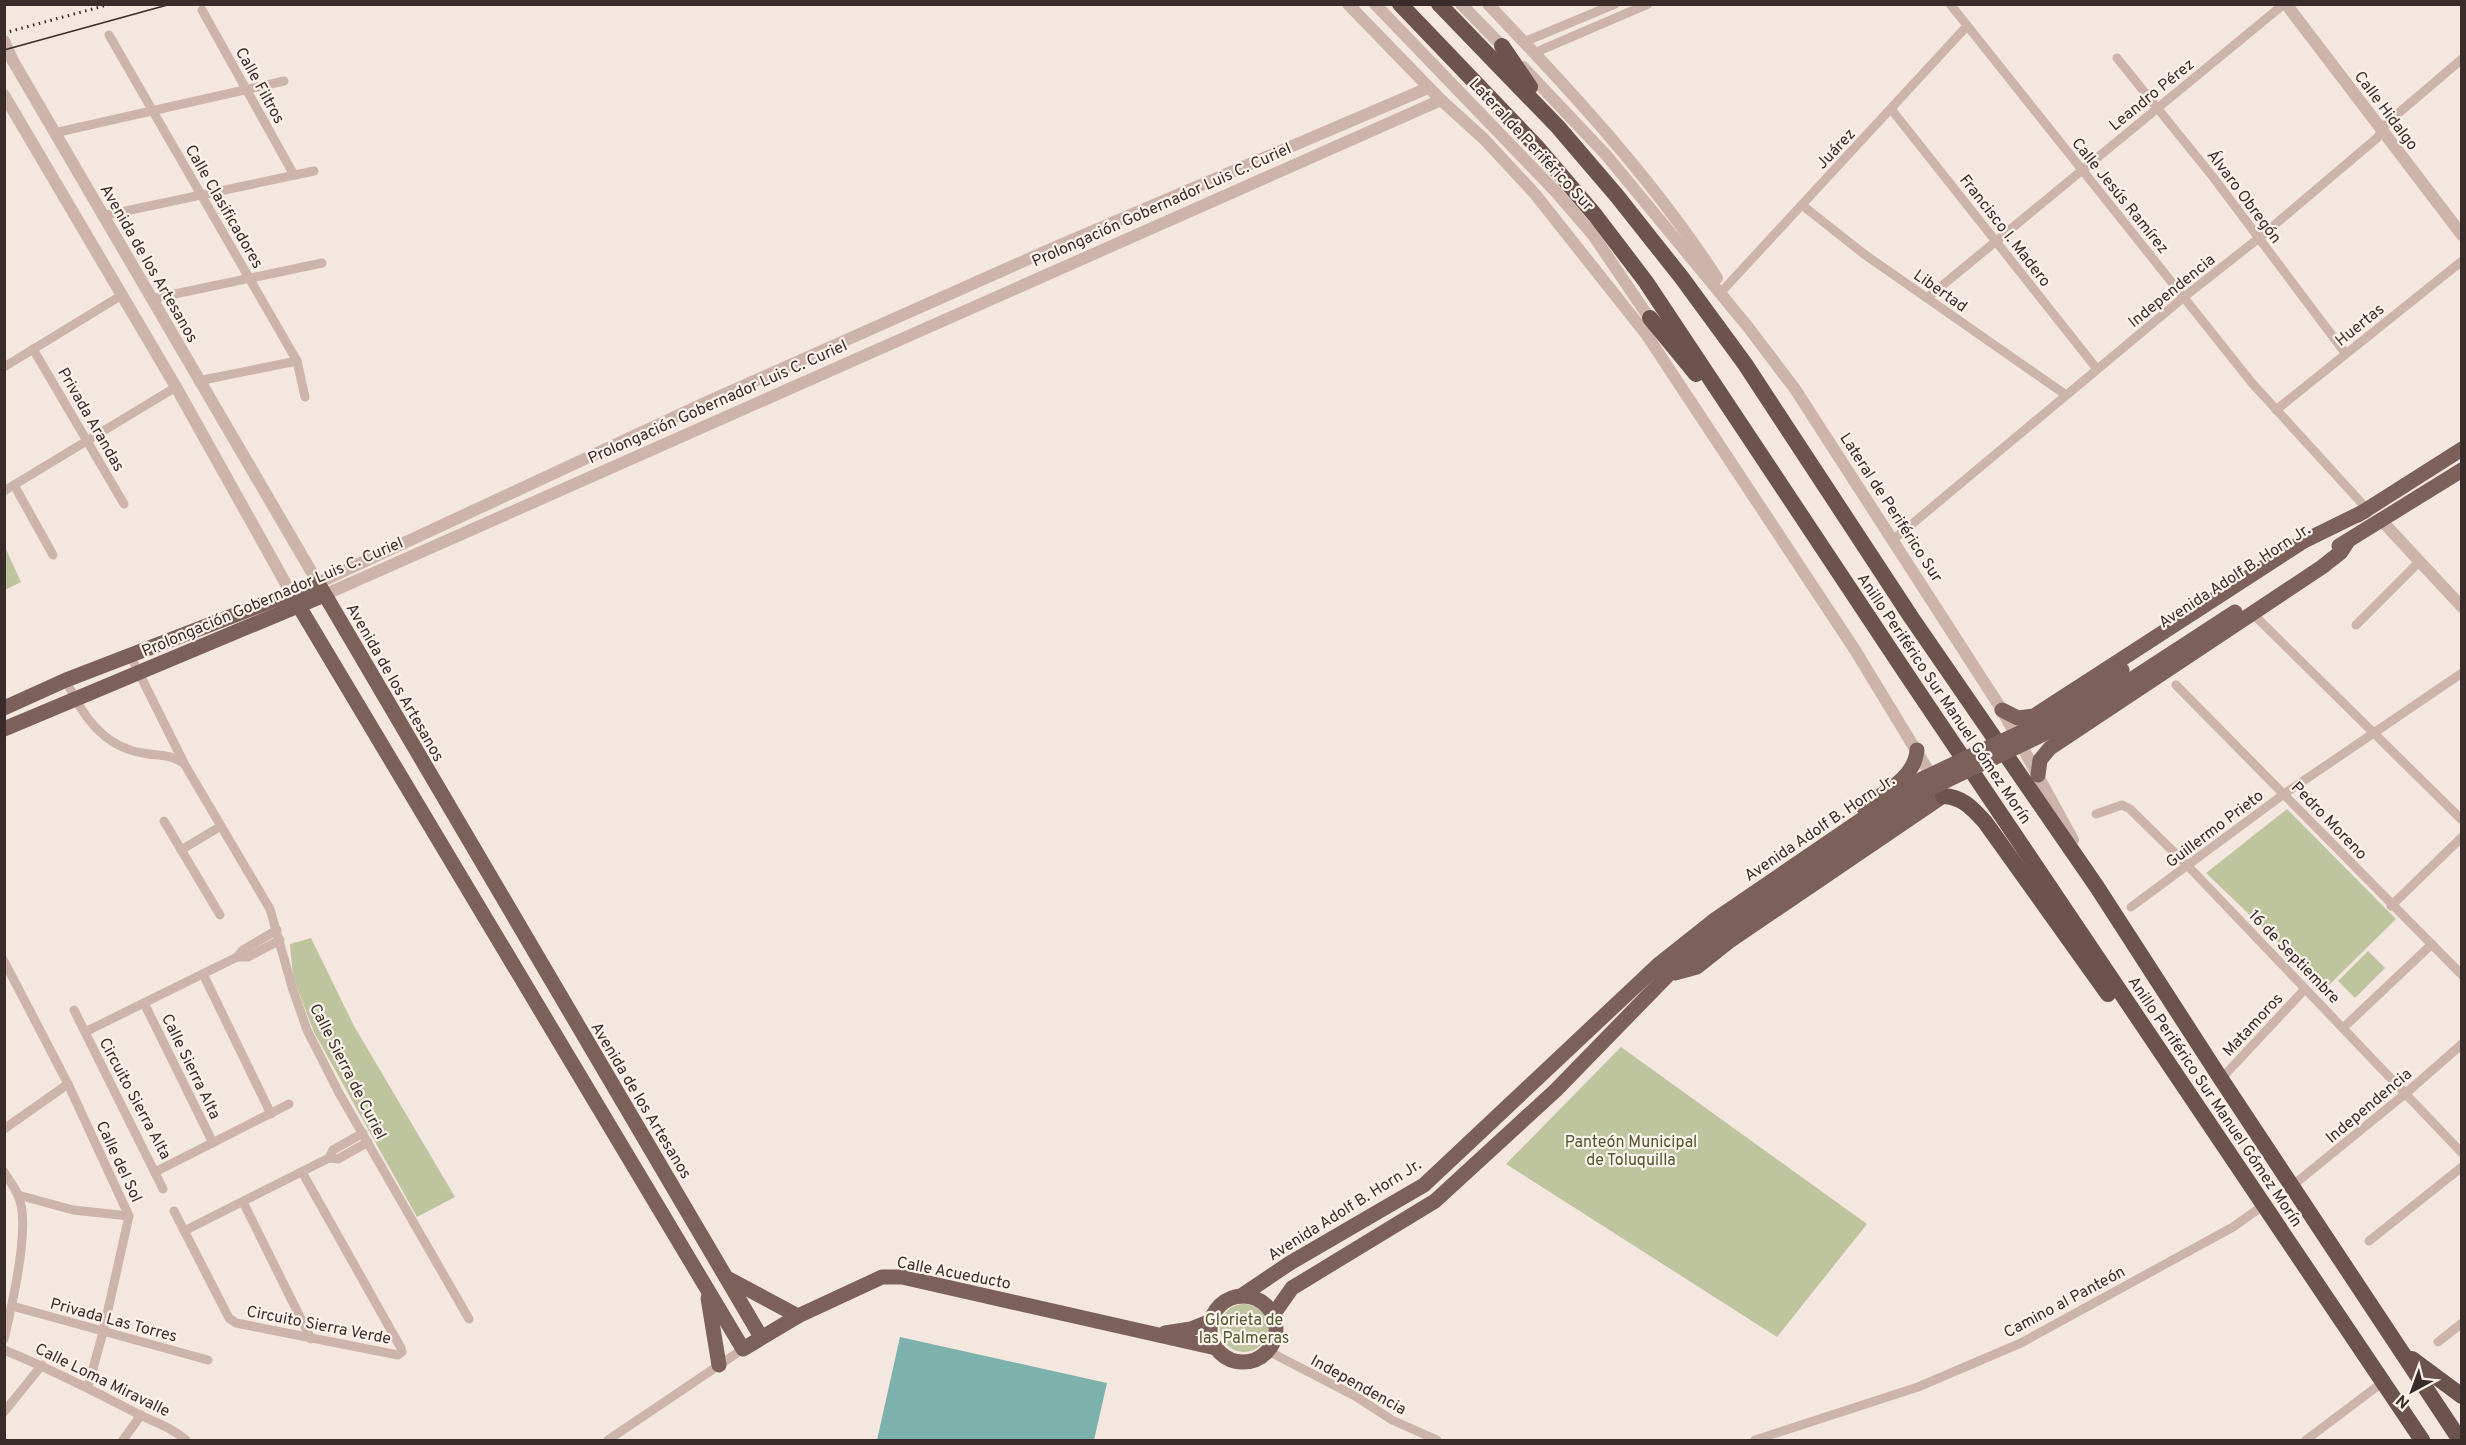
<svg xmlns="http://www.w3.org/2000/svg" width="2466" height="1445" viewBox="0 0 2466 1445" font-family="Overpass,sans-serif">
  <rect width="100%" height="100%" fill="#f4e7df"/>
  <g fill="#bdc49e">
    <path d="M5 547 21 582 5 590H4Z"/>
    <path d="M2287 809 2396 919 2326 988 2206 873Z"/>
    <path d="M311 938 354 1026 455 1197 417 1217 314 1032 293 977 290 944Z"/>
    <path d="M2368 951 2385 968 2355 998 2338 981Z"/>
    <path d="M1621 1047 1867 1224 1777 1337 1506 1164Z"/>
    <circle cx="1244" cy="1328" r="24"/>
  </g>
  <path fill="#7db2ac" d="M900 1337 1107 1383 1094 1440H877Z"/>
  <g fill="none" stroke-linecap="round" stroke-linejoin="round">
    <g stroke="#cdb4aa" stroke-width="9">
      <path d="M1950 4 2252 383 2367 509"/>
      <path d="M202 10 294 175"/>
      <path d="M109 35 297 361 305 397"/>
      <path d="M1524 42 1615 4"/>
      <path d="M1534 53 1648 4"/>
      <path d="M2117 58 2213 177 2346 354"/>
      <path d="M1891 109 2097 369"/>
      <path d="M54 133 284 81"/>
      <path d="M1802 205 1864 254 2066 395"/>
      <path d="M102 216 314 171"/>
      <path d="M1724 289 1967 26"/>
      <path d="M1927 298 2284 4"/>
      <path d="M151 299 322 263"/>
      <path d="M33 349 124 504"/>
      <path d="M4 367 122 295"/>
      <path d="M198 381 297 361"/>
      <path d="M2276 410 2462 261"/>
      <path d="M14 485 53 555"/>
      <path d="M4 491 176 387"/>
      <path d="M1894 539 2184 297 2259 238 2377 138 2388 122 2462 59"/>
      <path d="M2252 613 2462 820"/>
      <path d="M2356 625 2419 562"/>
      <path d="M130 655 185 765 270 909 292 987 307 1030 339 1093 469 1319"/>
      <path d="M66 680C81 714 103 747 143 753 157 756 171 754 183 763"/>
      <path d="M2176 685 2462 975"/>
      <path d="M2096 814 2122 805 2130 809 2188 866 2462 1153"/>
      <path d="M164 821 220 915"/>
      <path d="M181 850 221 826"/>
      <path d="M2391 906 2462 837"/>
      <path d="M2131 907 2284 794 2462 673"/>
      <path d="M237 957H248L280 940"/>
      <path d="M4 961 68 1084 129 1216 103 1332 88 1387"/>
      <path d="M203 974 271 1114"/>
      <path d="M144 1003 213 1143"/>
      <path d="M74 1010 163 1189"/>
      <path d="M2343 1028 2432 944"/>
      <path d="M85 1032 237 957 243 950 277 930"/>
      <path d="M2221 1079 2305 989"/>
      <path d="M4 1129 68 1084"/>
      <path d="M329 1158 333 1150 363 1133"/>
      <path d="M4 1172C11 1183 19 1193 21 1205 28 1237 12 1306 4 1339"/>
      <path d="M155 1172 289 1104"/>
      <path d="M2292 1186 2405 1094 2462 1044"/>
      <path d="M18 1195 73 1210 129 1216"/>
      <path d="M243 1202 311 1339"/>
      <path d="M174 1211 229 1318 236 1323 398 1355 402 1352 401 1348 302 1172"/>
      <path d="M184 1231 329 1158 338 1159 368 1142"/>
      <path d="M2369 1241 2462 1167"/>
      <path d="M12 1306 208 1360"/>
      <path d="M2438 1342 2462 1323"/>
      <path d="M4 1350C51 1369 94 1391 138 1414 156 1423 171 1427 186 1440"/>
      <path d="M1268 1351 1355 1396 1392 1420 1437 1440"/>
      <path d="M4 1412 42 1365"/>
      <path d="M123 1440 141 1415"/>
      <path d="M608 1440 743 1349"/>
      <path d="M1755 1440 1918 1387 2021 1343 2233 1227 2264 1205"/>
      <path d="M2306 1440 2383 1382"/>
    </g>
    <g stroke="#cdb4aa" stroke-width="12">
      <path d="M1348 4 1441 100 1484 139 1535 194 1646 334 1855 650 1934 780"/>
      <path d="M1375 4 1556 192 1593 235 1654 325"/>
      <path d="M1461 4 1507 51"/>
      <path d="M1488 4C1570 90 1652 178 1717 278"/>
      <path d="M2286 4 2462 235"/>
      <path d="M4 41 13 61 318 583 707 402 1044 252 1428 88"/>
      <path d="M1523 67 1607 156 1748 327 1795 389 2002 710 2073 840"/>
      <path d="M4 95 176 387 291 593"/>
      <path d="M2381 520 2462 607"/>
      <path d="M324 595 1441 100"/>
    </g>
    <g stroke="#7c615b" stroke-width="15">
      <path d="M2358 515 2462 449"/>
      <path d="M2339 546 2462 470"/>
      <path d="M291 593 743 1349 798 1316 882 1277H902L1216 1348"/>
      <path d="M2129 681 2235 612"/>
      <path d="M4 708 66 680 318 583 761 1337"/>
      <path d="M2002 710 2018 718 2034 716 2304 541 2365 511"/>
      <path d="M4 729 324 595"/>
      <path d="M2038 775 2040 760 2050 748 2322 567 2341 552 2348 541"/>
      <path d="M1863 807C1885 792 1915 778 1917 750"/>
      <path d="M1675 973 1697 967 1731 940 1943 796"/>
      <path d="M729 1279 798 1316"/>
      <path d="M1241 1296 1290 1263 1424 1185 1658 965 1716 919 1883 805"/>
      <circle cx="1243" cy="1329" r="33"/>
      <path d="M708 1298 719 1365"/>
      <path d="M1273 1315 1292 1288 1435 1201 1556 1090 1669 974 1698 949 1890 815"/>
      <path d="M1165 1333 1191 1329 1211 1321"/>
    </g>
    <g stroke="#6c534e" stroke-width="16">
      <path d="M1400 4 1536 146 1595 215 1646 282 1905 672 2422 1440"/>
      <path d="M1439 4 1558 127 1617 196 1682 278 1745 364 1911 617 2097 887 2221 1079 2460 1440"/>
      <path d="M1502 46 1530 87"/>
      <path d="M1650 318 1696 374"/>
      <path d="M1943 796C1963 797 1972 808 1985 822L2108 994"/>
      <path d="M2412 1359 2462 1396"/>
    </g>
    <path stroke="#3a2c2a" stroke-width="1.5" d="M4 50 171 4"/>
    <path stroke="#3a2c2a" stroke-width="3" stroke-dasharray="1.5 4.5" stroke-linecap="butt" d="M4 33 111 4"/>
    <g stroke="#7c615b" stroke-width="15">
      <path d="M1883 805 1922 779 2032 727 2122 670"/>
      <path d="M1890 815 1929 789 2054 729 2129 681"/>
    </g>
  </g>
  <g text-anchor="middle" stroke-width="4.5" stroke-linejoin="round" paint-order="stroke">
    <g font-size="16" fill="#3a2c2a" stroke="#fbf2ec">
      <text transform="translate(261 85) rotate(61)" y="6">Calle Filtros</text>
      <text transform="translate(2151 94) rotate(-39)" y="6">Leandro Pérez</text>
      <text transform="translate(2387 110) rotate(53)" y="6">Calle Hidalgo</text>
      <text transform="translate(1532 144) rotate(47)" y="6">Lateral de Periférico Sur</text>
      <text transform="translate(1835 148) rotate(-47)" y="6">Juárez</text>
      <text transform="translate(2121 195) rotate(51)" y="6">Calle Jesús Ramírez</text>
      <text transform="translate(2245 196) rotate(53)" y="6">Álvaro Obregón</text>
      <text transform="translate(1161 204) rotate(-24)" y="6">Prolongación Gobernador Luis C. Curiel</text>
      <text transform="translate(225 206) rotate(60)" y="6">Calle Clasificadores</text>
      <text transform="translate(2006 230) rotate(52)" y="6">Francisco I. Madero</text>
      <text transform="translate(150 263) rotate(60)" y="6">Avenida de los Artesanos</text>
      <text transform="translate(1941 290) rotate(35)" y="6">Libertad</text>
      <text transform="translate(2171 290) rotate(-39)" y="6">Independencia</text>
      <text transform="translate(2359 324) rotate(-39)" y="6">Huertas</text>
      <text transform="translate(717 401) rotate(-24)" y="6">Prolongación Gobernador Luis C. Curiel</text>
      <text transform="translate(92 419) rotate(60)" y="6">Privada Arandas</text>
      <text transform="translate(1892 507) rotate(57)" y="6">Lateral de Periférico Sur</text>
      <text transform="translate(2234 575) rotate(-33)" y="6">Avenida Adolf B. Horn Jr.</text>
      <text transform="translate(272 596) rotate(-23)" y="6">Prolongación Gobernador Luis C. Curiel</text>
      <text transform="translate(396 682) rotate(60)" y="6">Avenida de los Artesanos</text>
      <text transform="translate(1945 698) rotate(56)" y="6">Anillo Periférico Sur Manuel Gómez Morín</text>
      <text transform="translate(2330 820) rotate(46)" y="6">Pedro Moreno</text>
      <text transform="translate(1819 827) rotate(-34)" y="6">Avenida Adolf B. Horn Jr.</text>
      <text transform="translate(2214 828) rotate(-37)" y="6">Guillermo Prieto</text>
      <text transform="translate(2295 956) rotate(46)" y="6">16 de Septiembre</text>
      <text transform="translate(2252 1024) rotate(-47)" y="6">Matamoros</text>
      <text transform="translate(192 1066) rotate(64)" y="6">Calle Sierra Alta</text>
      <text transform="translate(349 1071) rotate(63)" y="6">Calle Sierra de Curiel</text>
      <text transform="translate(136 1098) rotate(62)" y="6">Circuito Sierra Alta</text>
      <text transform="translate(642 1100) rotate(59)" y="6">Avenida de los Artesanos</text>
      <text transform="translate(2216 1101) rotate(56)" y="6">Anillo Periférico Sur Manuel Gómez Morín</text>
      <text transform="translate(2368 1105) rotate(-40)" y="6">Independencia</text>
      <text transform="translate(120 1161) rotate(65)" y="6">Calle del Sol</text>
      <text transform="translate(1344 1209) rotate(-32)" y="6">Avenida Adolf B. Horn Jr.</text>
      <text transform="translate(954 1272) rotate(11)" y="6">Calle Acueducto</text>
      <text transform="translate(2064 1301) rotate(-28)" y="6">Camino al Panteón</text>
      <text transform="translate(114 1319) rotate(15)" y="6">Privada Las Torres</text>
      <text transform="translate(319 1324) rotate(11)" y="6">Circuito Sierra Verde</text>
      <text transform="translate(103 1379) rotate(26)" y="6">Calle Loma Miravalle</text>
      <text transform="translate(1359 1384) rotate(29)" y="6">Independencia</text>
    </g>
    <g font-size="16" fill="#50592d" stroke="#fbf2ec">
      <text x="1631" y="1147">Panteón Municipal<tspan x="1631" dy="18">de Toluquilla</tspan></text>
      <text x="1244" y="1325">Glorieta de<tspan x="1244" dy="18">las Palmeras</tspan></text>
    </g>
  </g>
  <rect width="2466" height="1445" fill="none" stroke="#3a2c2a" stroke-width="12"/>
  <g transform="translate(2412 1391) rotate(221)" stroke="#fbf2ec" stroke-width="4.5" paint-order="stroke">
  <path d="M0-4.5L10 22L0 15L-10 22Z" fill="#3a2c2a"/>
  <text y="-9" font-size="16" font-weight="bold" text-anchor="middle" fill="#3a2c2a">N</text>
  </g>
</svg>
